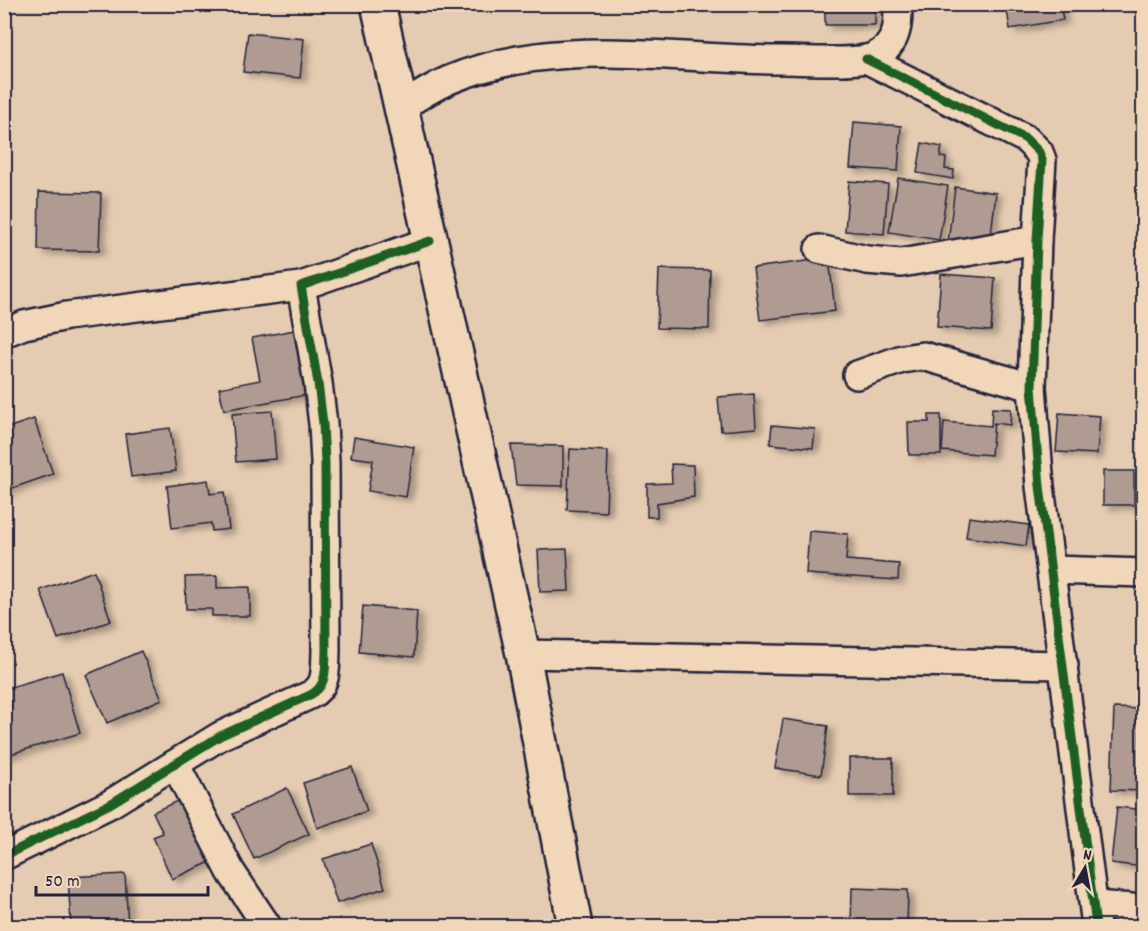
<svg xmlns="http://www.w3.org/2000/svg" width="1148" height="931" viewBox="0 0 1148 931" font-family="Dekko,sans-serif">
  <defs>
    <filter id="shadow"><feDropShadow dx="6" dy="4" stdDeviation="3" flood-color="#0004"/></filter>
  </defs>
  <rect width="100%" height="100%" fill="#e5cbb2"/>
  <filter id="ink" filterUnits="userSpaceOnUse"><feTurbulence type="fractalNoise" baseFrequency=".0167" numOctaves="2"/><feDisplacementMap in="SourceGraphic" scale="12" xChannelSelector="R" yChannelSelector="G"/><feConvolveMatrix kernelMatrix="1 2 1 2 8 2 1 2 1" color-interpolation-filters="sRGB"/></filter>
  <g filter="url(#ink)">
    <g fill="#af9b91" stroke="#22223b" stroke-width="1.5" filter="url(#shadow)">
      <rect x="825" y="4" width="50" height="21"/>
      <path d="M1006 4H1060L1063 20 1010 29Z"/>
      <path d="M248 33 304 39 300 78 243 72Z"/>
      <path d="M854 122 901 126 898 171 850 168Z"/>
      <path d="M922 143 942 147 940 157 946 158 945 169 954 170 953 179 917 173Z"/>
      <path d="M898 178 948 186 939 240 889 232Z"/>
      <path d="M849 181 888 184 884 234 845 231Z"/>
      <path d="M955 187 996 193 991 234 948 242Z"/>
      <path d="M39 192 101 193 99 251 38 250Z"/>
      <path d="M829 258 835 311 760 320 753 268Z"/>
      <path d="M659 269 710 270 709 329 657 328Z"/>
      <path d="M941 274 995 278 991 331 937 327Z"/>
      <path d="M300 329 312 394 224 410 219 388 260 380 252 338Z"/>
      <path d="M754 394 756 428 721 431 718 397Z"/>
      <path d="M992 408 1011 409 1010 425 994 423 991 455 942 451 944 422 991 426Z"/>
      <path d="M272 411 276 459 236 462 232 414Z"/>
      <path d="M1059 413 1100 416 1097 454 1056 452Z"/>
      <path d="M929 415H941V455H909L908 422H929Z"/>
      <path d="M34 419 53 474 4 491V429Z"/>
      <path d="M772 425 815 429 813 448 770 444Z"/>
      <path d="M170 428 176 471 131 477 125 434Z"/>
      <path d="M354 437 414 447 406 497 368 491 373 460 351 457Z"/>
      <path d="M511 445 563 446V486L516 485Z"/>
      <path d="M570 449 608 451 606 512 567 510Z"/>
      <path d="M671 464 693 465 694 497 657 503V517H647V484L672 483Z"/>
      <rect x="1103" y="471" width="31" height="34"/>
      <path d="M208 480 210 494 224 492 229 529 212 531 211 523 172 528 167 486Z"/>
      <path d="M969 517 1029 525 1026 546 966 537Z"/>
      <path d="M809 531 848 534 846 560 899 564 898 580 806 574Z"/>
      <path d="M567 549 569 591 540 592 538 550Z"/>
      <path d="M94 571 111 621 58 639 40 590Z"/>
      <path d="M217 576V588L250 587V616H212V609H186L185 577Z"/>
      <path d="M363 606 417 611 414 657 359 652Z"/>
      <path d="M141 651 162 699 107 723 86 675Z"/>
      <path d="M62 672 80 733 4 756V689Z"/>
      <path d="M1114 708 1144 709V791L1111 790Z"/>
      <path d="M783 719 828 726 821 775 775 768Z"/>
      <rect x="849" y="758" width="44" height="38"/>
      <path d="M352 767 367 811 317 828 303 783Z"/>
      <path d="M287 788 309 834 254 859 233 814Z"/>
      <path d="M186 797 215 860 172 879 153 837 163 833 153 812Z"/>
      <path d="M1117 807 1144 810V867L1111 863Z"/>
      <path d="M371 844 385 888 337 903 323 859Z"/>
      <path d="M125 874 128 926H71L68 877Z"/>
      <path d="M852 888 908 890 907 926H851Z"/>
    </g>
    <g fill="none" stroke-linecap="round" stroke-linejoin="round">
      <defs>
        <g id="minor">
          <path d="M866 59 1026 139 1039 152 1042 160 1037 240 1032 387 1040 486 1096 926"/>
          <path d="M402 107C417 97 433 87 449 80 555 35 672 60 782 60 803 60 855 64 873 57 895 48 900 26 897 4"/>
          <path d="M819 249 867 260 901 263 1037 240"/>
          <path d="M4 333 24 325 67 316 301 286"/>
          <path d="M857 375 902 359 923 356 1032 387"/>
          <path d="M1052 570 1144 573"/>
          <path d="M523 654 1064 665"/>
          <path d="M175 764 231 872 267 926"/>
          <path d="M4 856 110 804 220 736 310 695C328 686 325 669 326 651L325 462 323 424 318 383 301 286 430 241"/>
          <path d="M1095 905 1144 909"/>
        </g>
        <path id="major" d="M378 4 523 654 575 926"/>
      </defs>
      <use href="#minor" stroke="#22223b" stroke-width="32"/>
      <use href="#major" stroke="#22223b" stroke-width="38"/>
      <use href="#minor" stroke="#f2d6b9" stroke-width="27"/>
      <use href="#major" stroke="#f2d6b9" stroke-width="33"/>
      <defs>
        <g id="cycleway">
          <path d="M866 59 1026 139 1039 152 1042 160 1037 240 1032 387 1040 486 1096 926"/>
          <path d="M4 856 110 804 220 736 310 695C328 686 325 669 326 651L325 462 323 424 318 383 301 286 430 241"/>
        </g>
      </defs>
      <use href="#cycleway" stroke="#f2d6b9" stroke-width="13"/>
      <use href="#cycleway" stroke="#1b5e20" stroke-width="9"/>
    </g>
  </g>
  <rect width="1148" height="931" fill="none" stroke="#f2d6b9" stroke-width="24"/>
  <rect x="12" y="12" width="1124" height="907" fill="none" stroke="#22223b" stroke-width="2" filter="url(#ink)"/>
  <g transform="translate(1085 868) rotate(10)" stroke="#f2d6b9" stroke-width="4.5" paint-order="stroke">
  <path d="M0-4.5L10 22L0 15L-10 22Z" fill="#22223b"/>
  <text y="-9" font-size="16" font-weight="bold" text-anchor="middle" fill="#22223b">N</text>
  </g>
  <path d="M36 886v9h172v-9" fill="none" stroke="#22223b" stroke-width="3"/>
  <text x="45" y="886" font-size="18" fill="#22223b" stroke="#f2d6b9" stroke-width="4.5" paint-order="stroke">50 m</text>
</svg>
